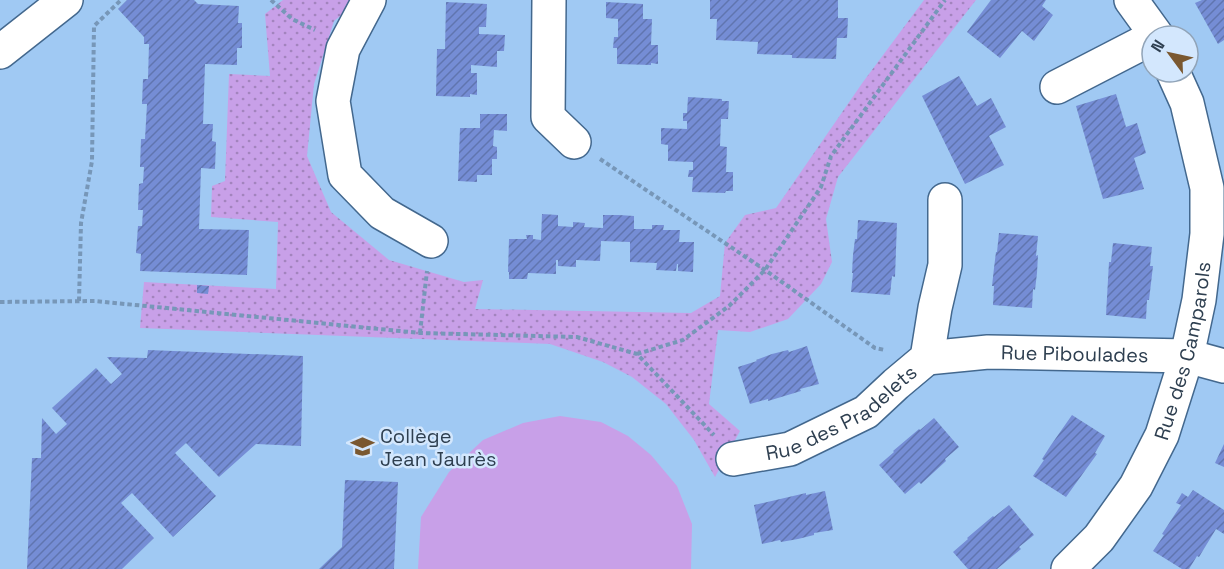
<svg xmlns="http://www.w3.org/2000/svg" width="1224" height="569" viewBox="0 0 1224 569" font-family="'Space Grotesk',sans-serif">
  <defs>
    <pattern id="grass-dots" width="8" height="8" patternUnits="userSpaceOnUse" patternTransform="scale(1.5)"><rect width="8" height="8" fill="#c8a0e8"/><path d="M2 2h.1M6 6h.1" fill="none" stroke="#a384be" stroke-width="1.8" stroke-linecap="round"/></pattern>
    <pattern id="building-hatch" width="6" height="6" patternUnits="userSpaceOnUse" patternTransform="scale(1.5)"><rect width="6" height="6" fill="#758dd5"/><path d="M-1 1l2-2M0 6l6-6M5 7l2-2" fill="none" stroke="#6075af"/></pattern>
  </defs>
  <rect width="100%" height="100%" fill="#a0c9f3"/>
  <path fill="url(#grass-dots)" d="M283 0H360L334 21 314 84 307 156 331 212 389 260 464 282 483 280 475 309 691 313 720 296 725 243 745 215 776 208 863 82 924 0H976L838 177 826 219 832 262 821 284 788 319 750 332 718 330 709 404 740 431 715 477 694 440 666 404 632 377 603 362 550 344 140 328 144 282 276 289 278 222 211 217 212 186 225 181 229 74 270 76 265 14Z"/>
  <path fill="#c8a0e8" d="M560 416 601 422 628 436 651 455 677 486 692 524 691 569H418L421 517 449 472 483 440 523 423Z"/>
  <g fill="url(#building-hatch)">
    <path d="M127 0H194L198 4 239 6 238 23H242V48H237V65L205 64 203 124H213L212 141 216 142 215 169 201 168 199 229 249 230 247 275 140 271 141 254 136 253 138 226H142L143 210H138L139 184 143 183 144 167H140L141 139H145L147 104H142L143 79H148L149 44H144V37L118 9Z"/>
    <path d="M710 0H838V18H848L847 38H837L836 59 792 58V55L757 54 758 42 716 40 717 19H710Z"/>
    <path d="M991 0H1046L1042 6 1053 15 1034 41 1022 31 1000 58 967 32Z"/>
    <path d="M1202 0H1224V40L1218 44 1195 3Z"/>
    <path d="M446 2 487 4 486 27H479V34L505 35 504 51H497V67L471 65V73H477V95L470 94V97L436 96 437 49H445Z"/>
    <path d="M606 2 643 4V19H652L651 45H658V64L651 63V65L617 64V48H613L614 37H618V19L606 18Z"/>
    <path d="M959 76 977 106 991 98 1006 127 989 136 1004 165 965 184 922 96Z"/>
    <path d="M1116 94 1126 127 1137 123 1146 153 1134 158 1144 189 1103 199 1076 106Z"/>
    <path d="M688 97 722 99V101H729L728 119H721L720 146 727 147 726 172H733V191H726L725 193 692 192 693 177H688L689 170H693V162L668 161V145L661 144V128L687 129V121H683V113H687Z"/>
    <path d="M480 114H507V131L494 130 493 146 497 147V159H492V175H477V182L458 181 460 128H480Z"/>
    <path d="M542 214 558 215V226L573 227V222L585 223 584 227 603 228V215H619L634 216V229H652V225H664L663 230H680L679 242H694L693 272 678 271V264H677L676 271 656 270 657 263 630 262V242L601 241 600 261 576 260V267L558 266V260H556V274L528 273 527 279H509V272H508L509 239H527L526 235H533V239L541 240Z"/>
    <path d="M858 220 897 223 895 277 892 276 890 295 851 292 853 273H852L853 255 855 239H857Z"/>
    <path d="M999 233 1038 236 1036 256 1038 255 1037 273 1035 290 1033 289 1032 308 993 305 994 286H992L994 268 996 252H997Z"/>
    <path d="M1113 243 1152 247 1150 266H1153L1149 300H1147L1146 319 1106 315 1109 262H1111Z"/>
    <path d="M197 285 209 286 208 294 197 293Z"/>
    <path d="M807 346 819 384 800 389 801 391 768 401V399L750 404 738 367 757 361 756 360 772 354 788 350 789 352Z"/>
    <path d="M148 350 303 356 301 446 256 444 219 477 186 443 175 453 216 496 173 537 132 493 121 503 154 538 122 569H27L32 458H41L42 418 56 434 67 424 52 408 96 368 111 384 122 374 107 357 147 358Z"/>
    <path d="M1072 415 1105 436 1095 453 1097 454 1066 497 1033 476 1044 460 1042 459 1051 445Z"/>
    <path d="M934 418 959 447 945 459 946 461 921 484 919 482 905 494 879 465 894 452 893 451 919 429 920 430Z"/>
    <path d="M1224 444V467L1215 463Z"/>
    <path d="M345 480 398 482 394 569H319L342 547Z"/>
    <path d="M1193 490 1224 510V534L1216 529 1199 557 1197 556 1189 569H1182L1153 551 1164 535 1162 534 1181 505 1176 503 1182 493 1188 497Z"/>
    <path d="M825 491 833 530 814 533V535L798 539 781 542 780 540 762 544 754 505 806 493V495Z"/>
    <path d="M1009 505 1034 535 1019 547 1021 549 997 569H968L953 552 968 539 967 538 993 516 994 517Z"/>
  </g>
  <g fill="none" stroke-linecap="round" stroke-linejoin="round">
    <defs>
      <g id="minor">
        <path d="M369 0 343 49 333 101 345 175 382 213 431 241"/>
        <path d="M549 0 548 117 574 142"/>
        <path d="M1131 0 1157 36"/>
        <path d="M0 52 66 0"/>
        <path d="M1057 87 1152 38"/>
        <path id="s1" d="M927 358 988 352 1187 356 1224 366"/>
        <path id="s2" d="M733 459 790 449 866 412 896 384 927 358 935 308 945 265V200"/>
        <path id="s3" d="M1068 569 1099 538 1136 486 1162 435 1187 356 1199 300 1207 234V188L1187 103 1173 72"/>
      </g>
    </defs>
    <use href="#minor" stroke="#43688e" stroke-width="36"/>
    <g stroke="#7797b8" stroke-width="4" stroke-dasharray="4.5 3" stroke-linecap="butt">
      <path d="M271 0 292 19 315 30"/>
      <path d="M600 159 765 270 875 348 885 350"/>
      <path d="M79 301 81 223 92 161 94 26 121 0"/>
      <path d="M0 302 95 301 420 333 577 337 637 354 714 435"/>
      <path d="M420 333 427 271"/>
      <path d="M637 354 683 340 729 306 765 270 821 187 831 156 945 0"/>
    </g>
    <use href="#minor" stroke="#fff" stroke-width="33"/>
  </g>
  <defs>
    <symbol id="school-bare" viewBox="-9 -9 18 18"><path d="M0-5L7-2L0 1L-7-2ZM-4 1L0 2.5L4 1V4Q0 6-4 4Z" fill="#7a5830" stroke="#d3e7fd" stroke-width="2.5" paint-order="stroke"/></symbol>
  </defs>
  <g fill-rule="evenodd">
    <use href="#school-bare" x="346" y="430" width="33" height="33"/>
  </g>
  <g text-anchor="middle" stroke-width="5" stroke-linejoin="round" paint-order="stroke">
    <g font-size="20" fill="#2e3f50" stroke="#d3e7fd">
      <text dy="7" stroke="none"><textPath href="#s3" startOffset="252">Rue des Camparols</textPath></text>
      <text dy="7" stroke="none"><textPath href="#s1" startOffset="148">Rue Piboulades</textPath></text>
      <text dy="7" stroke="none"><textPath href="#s2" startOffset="120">Rue des Pradelets</textPath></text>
    </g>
    <g font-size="20" fill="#2e3f50" stroke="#d3e7fd" text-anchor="start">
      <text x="380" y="443">Collège<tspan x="380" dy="23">Jean Jaurès</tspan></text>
    </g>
  </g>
  <g transform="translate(1170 54) rotate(303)"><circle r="28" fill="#d3e7fd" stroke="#91a4b8" stroke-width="1.5"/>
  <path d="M0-4.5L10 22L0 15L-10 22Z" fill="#7a5830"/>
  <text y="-9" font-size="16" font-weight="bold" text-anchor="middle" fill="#2e3f50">N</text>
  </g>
</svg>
